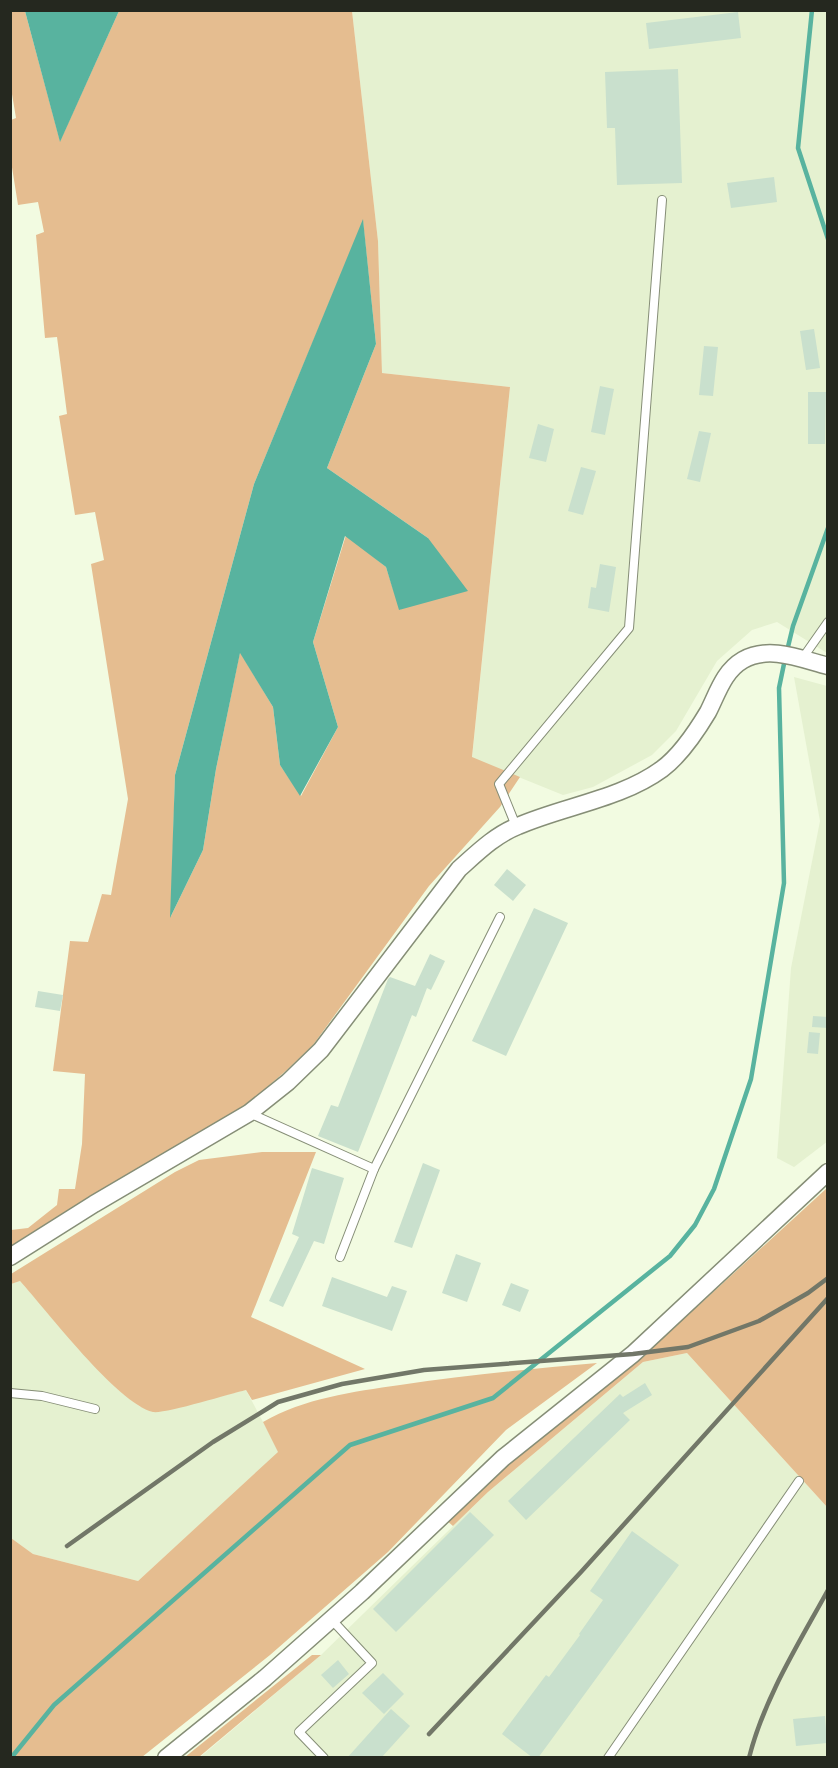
<svg xmlns="http://www.w3.org/2000/svg" width="838" height="1768" viewBox="0 0 838 1768" font-family="Rubik,sans-serif">
  <rect width="100%" height="100%" fill="#f2fbe1"/>
  <g fill="#e5f1d0">
    <path d="M352 11H827V653L777 622 752 630 717 661 676 731 652 755 593 787 563 795 472 758 510 387 382 373 378 241Z"/>
    <path d="M794 677 827 686 828 1141 794 1167 777 1158 791 968 820 821Z"/>
    <path d="M20 1281 116 1388 139 1406 155 1412 246 1390 279 1452 138 1581 33 1554 11 1538 10 1284Z"/>
    <path d="M687 1353 827 1507V1757L199 1758 321 1655 488 1492 643 1362Z"/>
  </g>
  <g fill="#e5bd90" fill-rule="evenodd">
    <path d="M11 11H25L60 141 119 11H352L378 241 382 373 510 387 472 757 520 777 500 807 429 886 313 1045 288 1069 236 1114 11 1251V1230L28 1228 57 1205 59 1189H75L82 1144 85 1074 53 1071 70 941 88 942 102 894 111 895 128 799 91 564 104 560 95 512 75 515 59 416 67 414 57 337 45 338 36 235 44 232 38 202 18 205 11 161V120L16 118 11 88ZM363 221 376 344 327 468 428 538 400 610 386 567 346 535 313 642 338 727 301 796 280 765 273 707 240 652 216 769 203 850 171 916 175 775 254 484Z"/>
    <path d="M262 1152H316L251 1317 365 1369 252 1400 246 1390C229 1394 165 1414 153 1412 117 1403 47 1311 20 1281L11 1284V1274L175 1172 199 1160Z"/>
    <path d="M827 1188V1507L687 1353 643 1362 488 1492 453 1526 446 1520 533 1433 633 1359 699 1305Z"/>
    <path d="M597 1363 506 1430 388 1552 270 1655 142 1757H11V1538L33 1554 138 1581 278 1452 263 1422C305 1398 352 1392 400 1385 465 1375 531 1369 597 1363Z"/>
    <path d="M312 1655H321L199 1757H185Z"/>
  </g>
  <g fill="#58b39f">
    <path d="M25 11H119L60 142Z"/>
    <path d="M363 219 376 344 327 468 428 538 468 591 399 610 386 567 345 536 313 642 338 727 300 796 280 765 273 707 240 653 216 769 203 850 170 918 175 775 254 484Z"/>
  </g>
  <g fill="none" stroke-linecap="round" stroke-linejoin="round">
    <g stroke="#58b39f" stroke-width="4.5">
      <path d="M812 10 798 148 828 239"/>
      <path d="M787 651 793 626 828 528"/>
      <path d="M11 1758 54 1705 350 1445 493 1398 670 1256 695 1225 714 1189 751 1079 784 883 779 688 785 659"/>
    </g>
  </g>
  <g fill="#c9e0cd">
    <path d="M738 12 741 38 649 49 646 23Z"/>
    <path d="M678 69 682 183 617 185 615 128H607L605 72Z"/>
    <path d="M774 177 777 202 731 208 727 183Z"/>
    <path d="M814 329 820 368 806 370 800 331Z"/>
    <path d="M704 346 718 347 713 396 699 395Z"/>
    <path d="M600 386 614 389 605 435 591 432Z"/>
    <path d="M808 392H826L825 444H808Z"/>
    <path d="M538 424 554 429 546 462 529 458Z"/>
    <path d="M699 431 711 433 700 482 687 479Z"/>
    <path d="M581 467 596 471 583 515 568 511Z"/>
    <path d="M600 564 616 567 609 612 588 608 591 587 596 588Z"/>
    <path d="M507 869 526 885 513 901 494 885Z"/>
    <path d="M534 908 568 923 506 1056 472 1041Z"/>
    <path d="M430 954 445 961 431 990 427 988 416 1017 412 1015 358 1152 318 1136 331 1105 338 1107 388 979 390 977 415 986Z"/>
    <path d="M38 991 63 995 60 1011 35 1007Z"/>
    <path d="M813 1016 828 1017V1028L812 1027Z"/>
    <path d="M809 1032 820 1033 818 1054 807 1053Z"/>
    <path d="M423 1163 440 1170 412 1248 394 1242Z"/>
    <path d="M312 1168 344 1178 324 1244 314 1241 283 1307 269 1301 299 1237 292 1234Z"/>
    <path d="M456 1254 481 1263 467 1302 442 1293Z"/>
    <path d="M332 1277 387 1297 392 1286 407 1291 392 1331 322 1306Z"/>
    <path d="M511 1283 529 1290 520 1312 502 1305Z"/>
    <path d="M645 1383 652 1395 623 1413 630 1420 526 1520 508 1501 620 1394 623 1397Z"/>
    <path d="M470 1512 494 1535 396 1632 373 1609Z"/>
    <path d="M632 1531 679 1565 538 1758H533L502 1734 546 1675 549 1677 580 1635 579 1634 603 1600 590 1591Z"/>
    <path d="M338 1660 349 1674 333 1688 321 1675Z"/>
    <path d="M383 1673 404 1694 384 1714 362 1693Z"/>
    <path d="M391 1709 410 1726 381 1758H347Z"/>
    <path d="M825 1716 827 1743 796 1746 793 1719Z"/>
  </g>
  <g fill="none" stroke-linecap="round" stroke-linejoin="round">
    <defs>
      <g id="lane">
        <path d="M802 659 828 622"/>
        <path d="M516 826 499 784 629 628 662 200"/>
        <path d="M249 1113 374 1169 500 917"/>
        <path d="M340 1257 374 1169"/>
        <path d="M10 1393 42 1396 95 1409"/>
        <path d="M324 1758 299 1732 372 1663 331 1619"/>
        <path d="M608 1758 799 1481"/>
      </g>
      <g id="street">
        <path d="M10 1257 94 1204 249 1113 288 1082 321 1050 459 869C477 853 495 835 518 826 564 806 621 799 662 769 681 755 696 732 708 712 718 692 724 671 743 660 769 645 801 659 828 666"/>
        <path d="M166 1758 265 1678 362 1592 503 1458 633 1354 828 1172"/>
      </g>
    </defs>
    <use href="#lane" stroke="#868e77" stroke-width="10"/>
    <use href="#street" stroke="#868e77" stroke-width="19"/>
    <use href="#lane" stroke="#fff" stroke-width="8"/>
    <use href="#street" stroke="#fff" stroke-width="16"/>
    <g stroke="#727768" stroke-width="4.5">
      <path d="M67 1546 213 1442 278 1402 342 1384 424 1370 633 1354 688 1347 759 1321 808 1293 828 1278"/>
      <path d="M429 1734 581 1572 828 1298"/>
      <path d="M749 1758C764 1698 799 1643 828 1590"/>
    </g>
  </g>
  <rect width="838" height="1768" fill="none" stroke="#25281f" stroke-width="24"/>
</svg>
